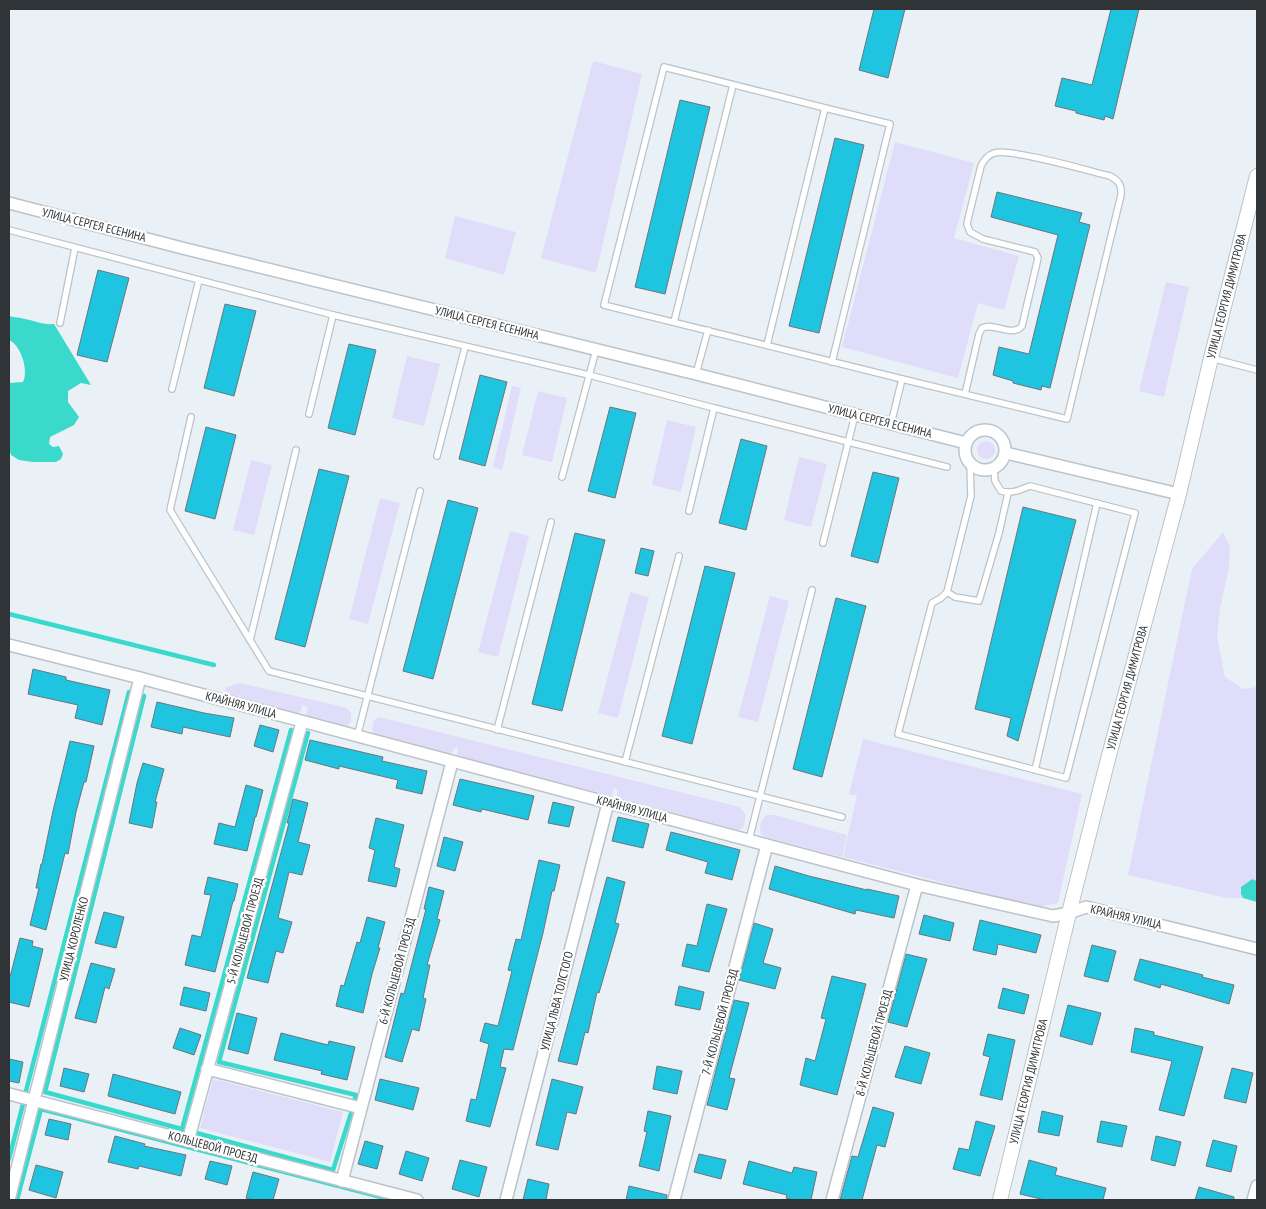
<svg xmlns="http://www.w3.org/2000/svg" width="1266" height="1209" viewBox="0 0 1266 1209" font-family="'PT Sans Narrow',sans-serif">
  <rect width="100%" height="100%" fill="#e9f1f7"/>
  <g fill="#e0ddfa">
    <path d="M593 61 642 74 596 273 541 258Z"/>
    <path d="M895 142 974 163 954 238 1019 256 1004 310 978 303 958 378 842 347Z"/>
    <path d="M455 216 516 232 504 275 445 258Z"/>
    <path d="M1166 282 1189 287 1164 397 1139 391Z"/>
    <path d="M407 356 440 364 424 426 392 418Z"/>
    <path d="M512 386 521 388 502 470 493 467Z"/>
    <path d="M538 391 567 398 552 462 522 455Z"/>
    <path d="M667 420 696 427 681 492 652 485Z"/>
    <circle cx="986" cy="450" r="9"/>
    <path d="M799 457 827 464 811 527 784 520Z"/>
    <path d="M251 460 272 465 254 535 233 530Z"/>
    <path d="M380 498 400 503 368 624 349 619Z"/>
    <path d="M510 531 529 536 498 657 478 652Z"/>
    <path d="M1223 532 1230 547 1229 568 1220 608 1217 636 1225 677 1243 689 1257 687V881L1251 879C1244 884 1237 888 1243 898H1226L1128 875 1192 569Z"/>
    <path d="M630 592 649 597 618 718 598 713Z"/>
    <path d="M770 596 789 601 758 722 738 717Z"/>
    <path d="M240 683 347 708 351 713V722L346 727H341L305 718 308 707 302 705 299 716 224 697 226 687Z"/>
    <path d="M379 717 740 807 746 815 744 825 741 829 738 830 616 797 618 790 614 788 612 796 457 757 458 748H454L451 755 375 735C371 731 373 725 374 720Z"/>
    <path d="M863 739 1082 794 1058 903 1039 907 843 857 857 796 849 794Z"/>
    <path d="M767 815H774L847 835 842 857 764 837 761 834C759 826 760 820 767 815Z"/>
    <path d="M213 1079 343 1112 330 1162 200 1128Z"/>
  </g>
  <g fill="#3ad9cc">
    <path d="M9 316C15 318 19 317 25 319 36 321 42 325 54 324L91 385 81 383 68 391V402L79 417 74 425 50 437 49 444 53 447 59 446 63 454 61 459 56 462H33L19 460 11 455 9 448V385L10 383 23 382C29 371 21 345 9 340Z"/>
    <path d="M1252 879 1257 881V902L1243 898 1241 894V887Z"/>
  </g>
  <g fill="none" stroke-linecap="round" stroke-linejoin="round">
    <g stroke="#3ad9cc" stroke-width="4.5">
      <path d="M9 614 214 665"/>
      <path d="M144 696 45 1092 189 1131"/>
      <path d="M308 733 219 1062 356 1095 353 1105"/>
      <path d="M26 1091 129 692"/>
      <path d="M182 1129 291 730"/>
      <path d="M193 1132 333 1170 353 1107"/>
      <path d="M9 1159 23 1104"/>
      <path d="M17 1200 41 1109 393 1200"/>
    </g>
  </g>
  <g fill="#1fc4e0" stroke="#6c7578">
    <path d="M874 9H905L888 78 859 70Z"/>
    <path d="M1111 9H1139L1113 119 1105 116 1104 120 1076 113V111L1055 106 1062 78 1092 85Z"/>
    <path d="M680 100 710 107 665 294 635 287Z"/>
    <path d="M835 138 864 145 819 333 789 326Z"/>
    <path d="M997 192 1082 213 1079 222 1090 225 1050 388 1042 386 1041 390 1013 383V381L993 375 999 347 1029 354 1058 235 991 217Z"/>
    <path d="M98 270 129 278 107 362 77 355Z"/>
    <path d="M225 304 256 311 234 396 204 388Z"/>
    <path d="M349 344 376 350 355 435 328 428Z"/>
    <path d="M480 375 507 382 485 466 459 459Z"/>
    <path d="M610 407 636 413 615 498 588 491Z"/>
    <path d="M206 427 236 435 215 519 185 511Z"/>
    <path d="M741 439 767 446 746 530 719 523Z"/>
    <path d="M319 469 349 476 305 647 275 639Z"/>
    <path d="M873 472 899 478 878 563 851 556Z"/>
    <path d="M448 500 478 508 433 679 403 671Z"/>
    <path d="M1023 507 1076 520 1018 741 1007 736 1011 718 975 709Z"/>
    <path d="M575 533 605 540 562 711 532 704Z"/>
    <path d="M641 548 654 551 648 576 635 573Z"/>
    <path d="M705 566 735 573 692 744 662 736Z"/>
    <path d="M836 598 866 606 822 777 793 769Z"/>
    <path d="M33 669 66 677V680L110 690 102 725 75 718 78 705 28 694Z"/>
    <path d="M157 702 204 713 234 718 230 737 183 727 182 734 151 727Z"/>
    <path d="M260 725 279 730 273 752 254 746Z"/>
    <path d="M310 740 383 757 382 761 427 771 422 794 396 788 398 780 339 766V769L305 760Z"/>
    <path d="M70 741 94 746 86 782H84L76 812 68 854 65 853 46 930 30 925 39 888H36L41 864H42L53 811Z"/>
    <path d="M143 763 164 769 155 802H157L152 828 129 823 137 783Z"/>
    <path d="M460 779 534 796 528 820 482 809 481 812 453 805Z"/>
    <path d="M246 785 263 790 256 817H255L247 851 214 844 219 823 235 827Z"/>
    <path d="M293 799 308 803 298 842 310 845 302 875 289 872 278 918 292 922 283 953 276 951 268 983 247 978 289 823H287Z"/>
    <path d="M553 802 574 807 569 827 548 823Z"/>
    <path d="M618 817 649 824 643 848 612 841Z"/>
    <path d="M376 818 404 825 394 867 400 869 396 887 368 881 375 850 369 848Z"/>
    <path d="M671 832 740 850 732 880 705 873 708 862 666 850Z"/>
    <path d="M444 837 463 842 455 871 437 866Z"/>
    <path d="M539 860 560 865 554 891H552L543 933 513 1050 504 1049 500 1067 506 1068 490 1127 466 1121 471 1099 476 1100 489 1044 480 1041 485 1023 498 1026 512 971 508 970 516 939 521 940Z"/>
    <path d="M775 866 809 876 867 890V889L899 896 894 918 856 910 855 914 769 889Z"/>
    <path d="M208 877 238 884 234 901H233L215 972 185 965 192 935 201 937 211 895 204 894Z"/>
    <path d="M607 877 625 882 615 923 619 924 599 993 597 992 588 1033 585 1032 577 1065 558 1061Z"/>
    <path d="M429 887 444 891 437 919 440 920 427 965H430L423 998 426 999 419 1031 412 1029 402 1062 385 1057 401 993 404 994 426 909H424Z"/>
    <path d="M707 904 727 909 709 972 682 966 687 944 697 946Z"/>
    <path d="M104 912 124 917 116 948 95 943Z"/>
    <path d="M924 915 954 923 950 941 919 934Z"/>
    <path d="M367 917 385 922 378 948H380L372 974 363 1013 336 1006 341 985 344 986 357 942 360 943Z"/>
    <path d="M980 920 1041 935 1036 953 998 944 996 955 973 950Z"/>
    <path d="M754 923 773 929 763 963 781 968 775 989 739 980Z"/>
    <path d="M20 938 33 941 32 946 43 949 29 1007 9 1002V976L10 977Z"/>
    <path d="M1092 945 1116 951 1108 982 1084 976Z"/>
    <path d="M906 954 927 959 907 1027 888 1022Z"/>
    <path d="M1140 959 1203 975 1202 977 1234 985 1229 1004 1161 984 1160 988 1134 980Z"/>
    <path d="M91 963 115 969 109 989 105 987 96 1023 75 1018Z"/>
    <path d="M832 976 866 984 837 1095 800 1085 806 1058 815 1061 826 1019 821 1018Z"/>
    <path d="M679 986 704 992 700 1010 675 1005Z"/>
    <path d="M184 987 210 993 206 1011 180 1005Z"/>
    <path d="M1003 988 1029 995 1024 1014 998 1008Z"/>
    <path d="M734 1000 749 1003 729 1078 735 1079 727 1110 707 1105Z"/>
    <path d="M1068 1005 1101 1013 1092 1045 1060 1036Z"/>
    <path d="M237 1013 257 1018 248 1054 228 1049Z"/>
    <path d="M180 1028 201 1035 194 1055 173 1048Z"/>
    <path d="M1135 1028 1154 1032V1035L1203 1047 1184 1116 1159 1110 1172 1061 1131 1052Z"/>
    <path d="M281 1033 328 1045 329 1041 355 1047 347 1080 321 1074 322 1071 274 1060Z"/>
    <path d="M988 1034 1015 1040 1002 1100 980 1095 990 1057 983 1055Z"/>
    <path d="M905 1046 930 1053 921 1084 895 1077Z"/>
    <path d="M9 1059 23 1062 19 1083 9 1081Z"/>
    <path d="M657 1066 682 1071 677 1094 653 1089Z"/>
    <path d="M64 1068 89 1074 84 1092 60 1086Z"/>
    <path d="M1232 1068 1253 1073 1246 1103 1224 1098Z"/>
    <path d="M113 1074 181 1092 175 1114 108 1096Z"/>
    <path d="M380 1079 419 1088 413 1110 375 1100Z"/>
    <path d="M552 1079 583 1087 576 1114 567 1112 558 1150 536 1145Z"/>
    <path d="M873 1107 894 1113 885 1147 877 1145 862 1200H840L852 1156 858 1157Z"/>
    <path d="M648 1111 671 1116 659 1171 639 1166 647 1132 644 1131Z"/>
    <path d="M1042 1111 1063 1116 1059 1136 1038 1132Z"/>
    <path d="M49 1119 71 1124 68 1140 45 1135Z"/>
    <path d="M976 1121 995 1126 980 1176 953 1169 959 1148 969 1150Z"/>
    <path d="M1101 1121 1127 1126 1122 1147 1097 1142Z"/>
    <path d="M115 1136 145 1144 144 1146 186 1155 181 1176 139 1166 138 1169 108 1162Z"/>
    <path d="M1156 1136 1181 1142 1175 1166 1151 1160Z"/>
    <path d="M1213 1140 1237 1146 1231 1172 1206 1166Z"/>
    <path d="M365 1141 383 1146 377 1169 358 1164Z"/>
    <path d="M406 1151 429 1158 422 1181 399 1174Z"/>
    <path d="M699 1154 726 1160 721 1179 694 1172Z"/>
    <path d="M460 1160 487 1167 479 1197 452 1189Z"/>
    <path d="M1029 1160 1057 1168 1055 1175 1106 1188 1103 1200H1045L1020 1194Z"/>
    <path d="M210 1161 232 1166 227 1185 205 1179Z"/>
    <path d="M749 1161 792 1173 794 1167 817 1172 811 1200H794L786 1198 787 1195 743 1184Z"/>
    <path d="M36 1165 63 1172 56 1198 29 1190Z"/>
    <path d="M253 1172 279 1179 273 1200H254L246 1198Z"/>
    <path d="M528 1179 549 1184 546 1200H523Z"/>
    <path d="M629 1186 667 1195V1200H626Z"/>
    <path d="M1199 1187 1234 1197V1200H1195Z"/>
  </g>
  <g fill="none" stroke-linecap="round" stroke-linejoin="round">
    <defs>
      <g id="service">
        <path d="M825 108 664 67 604 305 902 379"/>
        <path d="M9 230 333 315 589 375 714 408"/>
        <path d="M674 322 733 85"/>
        <path d="M60 323 75 248"/>
        <path d="M767 345 825 108 890 124 832 362"/>
        <path d="M1211 358 1257 370"/>
        <path d="M696 374 708 330"/>
        <path d="M172 389 199 280"/>
        <path d="M309 414 333 315"/>
        <path d="M191 417 170 510 269 671 842 817"/>
        <path d="M891 424 902 379 1067 419 1121 195C1122 185 1119 181 1110 176 1089 171 1011 148 994 153 988 155 984 160 981 166L968 219 967 224 970 232 983 239 1035 252 1038 258 1022 326C1012 338 995 322 982 328L979 334 965 394"/>
        <path d="M437 456 465 347"/>
        <path d="M970 464 971 496 947 592 941 598 932 603 898 734 1066 778 1135 513 1030 486C1020 490 1012 494 1001 491L995 481 994 469"/>
        <path d="M562 477 596 350"/>
        <path d="M689 511 714 408 947 467"/>
        <path d="M823 543 855 415"/>
        <path d="M947 592 955 597 979 601 999 533 1008 493"/>
        <path d="M250 640 296 450"/>
        <path d="M497 730 551 522"/>
        <path d="M357 737 420 491"/>
        <path d="M625 762 679 556"/>
        <path d="M1035 770 1097 503"/>
        <path d="M749 840 812 590"/>
      </g>
      <g id="minor">
        <path d="M9 203 186 249 696 374 966 443"/>
        <circle cx="985" cy="450" r="20"/>
        <path d="M1006 453 1179 494"/>
        <path d="M9 645 140 678 917 885 1053 916 1069 913 1086 907 1257 949"/>
        <path d="M207 1069 361 1108"/>
        <path d="M9 1094 417 1200"/>
        <path d="M188 1141 302 722"/>
        <path d="M342 1181 452 762"/>
        <path d="M9 1200 140 678"/>
        <path d="M506 1200 608 803"/>
        <path d="M674 1200 767 845"/>
        <path d="M832 1200 917 885"/>
        <path d="M1253 1200 1257 1186"/>
      </g>
      <g id="tertiary">
        <path id="s1" d="M1000 1200 1069 913 1107 763 1179 494 1211 358 1257 176"/>
      </g>
    </defs>
    <use href="#service" stroke="#bbc3c9" stroke-width="8"/>
    <use href="#minor" stroke="#bbc3c9" stroke-width="14"/>
    <use href="#tertiary" stroke="#bbc3c9" stroke-width="16"/>
    <use href="#service" stroke="#fff" stroke-width="5.5"/>
    <use href="#minor" stroke="#fff" stroke-width="11"/>
    <use href="#tertiary" stroke="#fff" stroke-width="14"/>
  </g>
  <g text-anchor="middle" stroke-width="4.5" stroke-linejoin="round" paint-order="stroke">
    <g font-size="12" fill="#313436" stroke="#fff">
      <text transform="translate(94 225) rotate(14)" y="4">УЛИЦА СЕРГЕЯ ЕСЕНИНА</text>
      <text dy="4" stroke="none"><textPath href="#s1" startOffset="932">УЛИЦА ГЕОРГИЯ ДИМИТРОВА</textPath></text>
      <text transform="translate(487 323) rotate(14)" y="4">УЛИЦА СЕРГЕЯ ЕСЕНИНА</text>
      <text transform="translate(880 421) rotate(14)" y="4">УЛИЦА СЕРГЕЯ ЕСЕНИНА</text>
      <text dy="4" stroke="none"><textPath href="#s1" startOffset="528">УЛИЦА ГЕОРГИЯ ДИМИТРОВА</textPath></text>
      <text transform="translate(241 705) rotate(15)" y="4">КРАЙНЯЯ УЛИЦА</text>
      <text transform="translate(632 809) rotate(15)" y="4">КРАЙНЯЯ УЛИЦА</text>
      <text transform="translate(1126 917) rotate(13)" y="4">КРАЙНЯЯ УЛИЦА</text>
      <text transform="translate(245 931) rotate(-75)" y="4">5-Й КОЛЬЦЕВОЙ ПРОЕЗД</text>
      <text transform="translate(74 939) rotate(-76)" y="4">УЛИЦА КОРОЛЕНКО</text>
      <text transform="translate(397 971) rotate(-75)" y="4">6-Й КОЛЬЦЕВОЙ ПРОЕЗД</text>
      <text transform="translate(557 1001) rotate(-76)" y="4">УЛИЦА ЛЬВА ТОЛСТОГО</text>
      <text transform="translate(720 1022) rotate(-75)" y="4">7-Й КОЛЬЦЕВОЙ ПРОЕЗД</text>
      <text transform="translate(874 1043) rotate(-75)" y="4">8-Й КОЛЬЦЕВОЙ ПРОЕЗД</text>
      <text dy="4" stroke="none"><textPath href="#s1" startOffset="122">УЛИЦА ГЕОРГИЯ ДИМИТРОВА</textPath></text>
      <text transform="translate(213 1147) rotate(15)" y="4">КОЛЬЦЕВОЙ ПРОЕЗД</text>
    </g>
  </g>
  <rect width="1266" height="1209" fill="none" stroke="#313436" stroke-width="20"/>
</svg>
